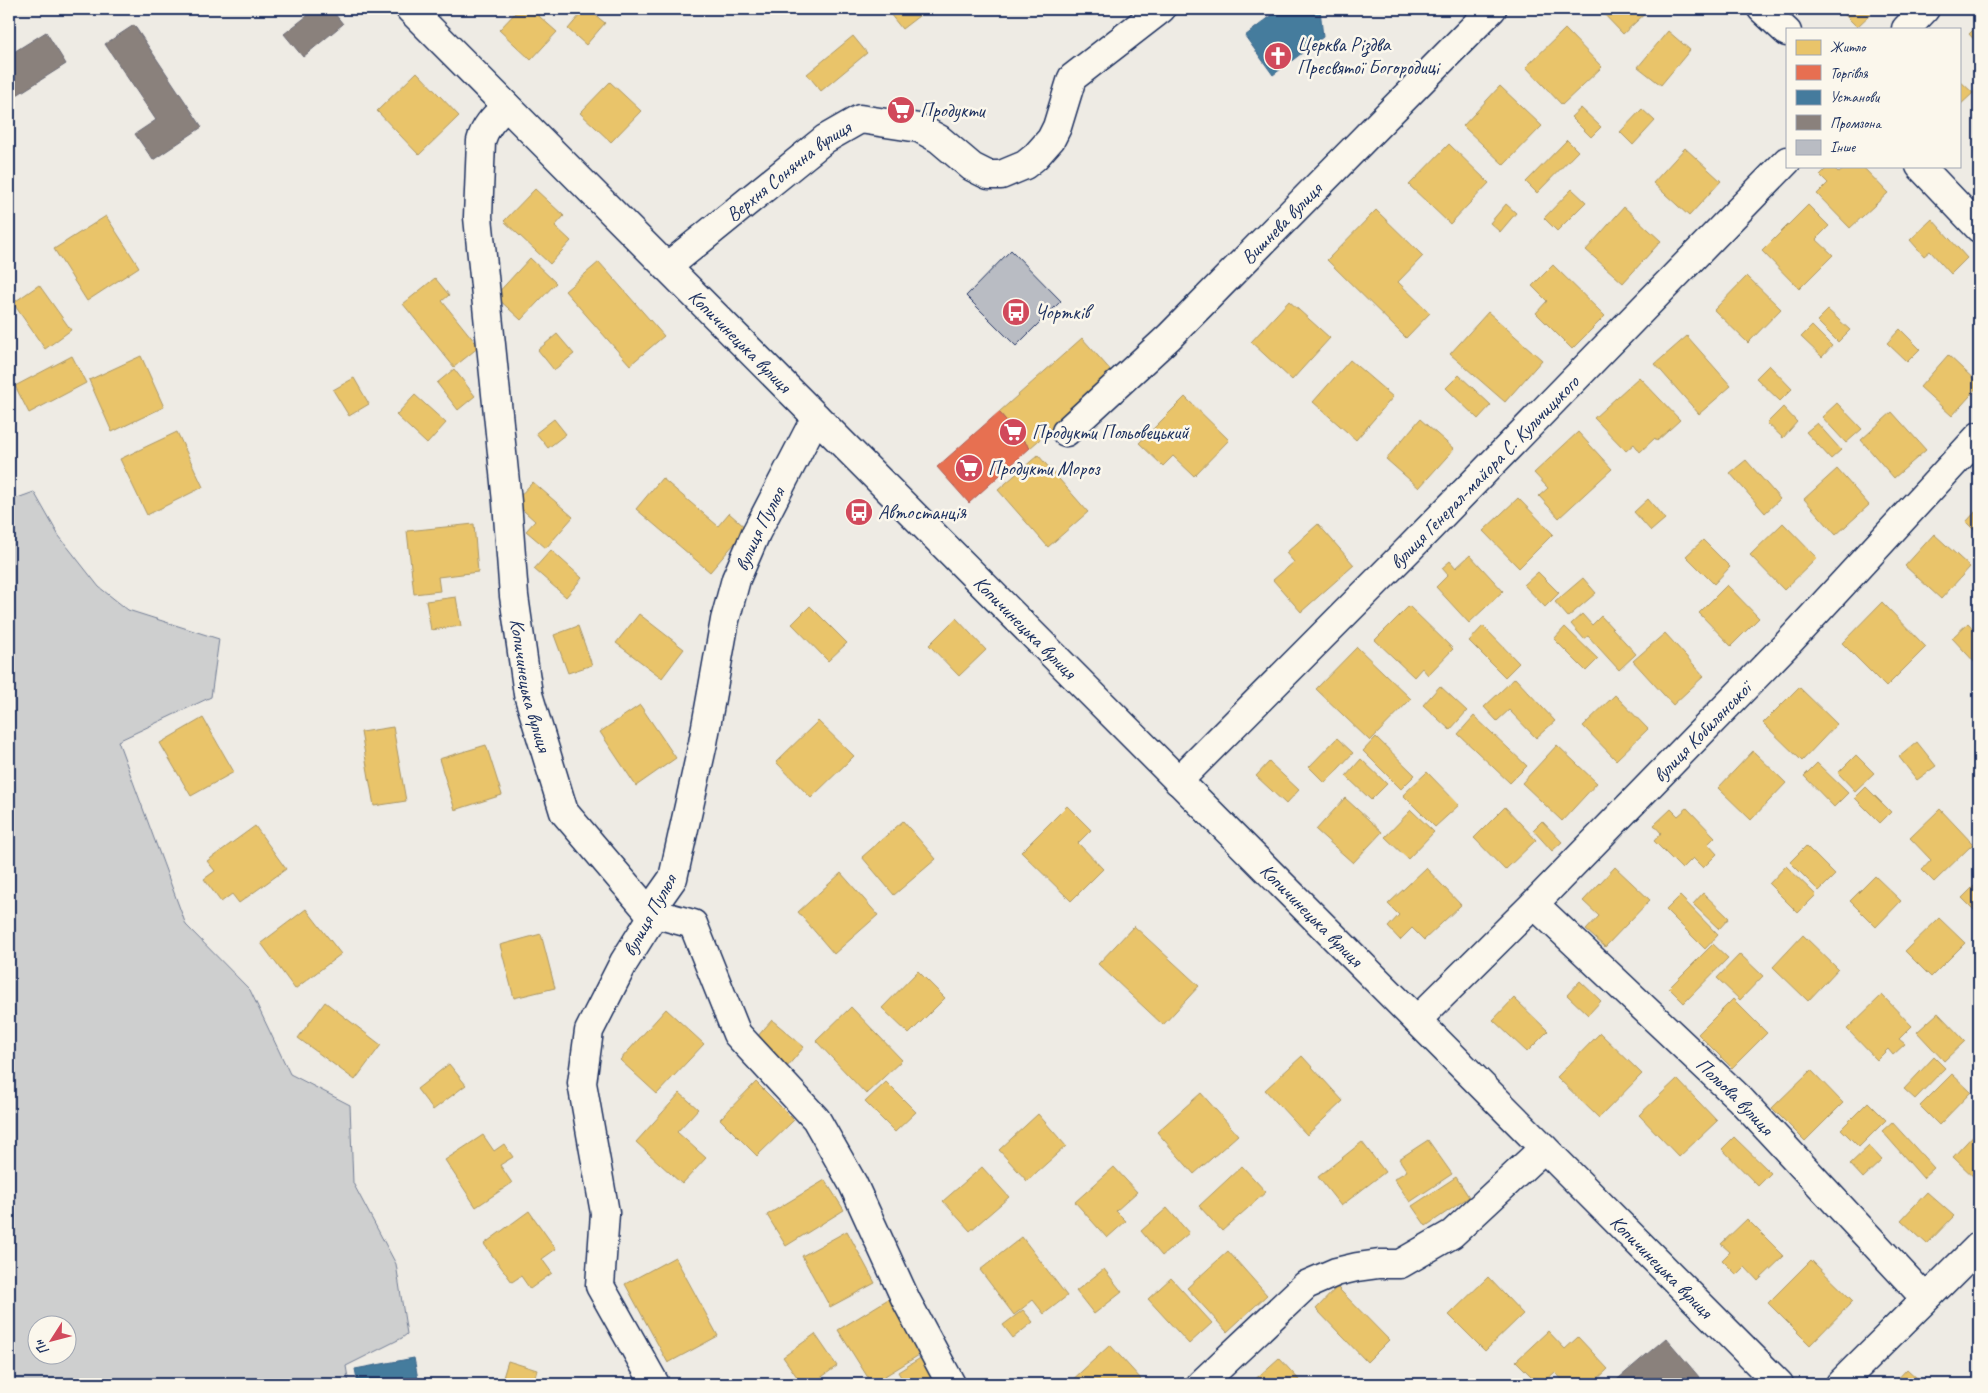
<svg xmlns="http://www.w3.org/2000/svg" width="1988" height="1393" viewBox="0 0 1988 1393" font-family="Caveat,sans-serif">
  <rect width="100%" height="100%" fill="#eeebe4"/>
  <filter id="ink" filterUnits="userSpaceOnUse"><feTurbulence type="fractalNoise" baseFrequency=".02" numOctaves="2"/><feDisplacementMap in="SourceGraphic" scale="10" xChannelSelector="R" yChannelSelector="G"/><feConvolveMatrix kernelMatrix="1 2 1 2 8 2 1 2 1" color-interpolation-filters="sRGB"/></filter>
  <g filter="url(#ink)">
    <path fill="#cecfcf" stroke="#747f96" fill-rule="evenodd" d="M34 492 59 536 99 587 128 610 219 639 211 697 118 741 186 925 250 990 290 1074 350 1105 353 1183 396 1264 407 1334 402 1338 346 1366 349 1384H9V501ZM38 1326H68V1356H38Z"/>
    <g fill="#e9c46a" stroke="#ab9766">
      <path d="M519 9H531L557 32 531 60 499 30Z"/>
      <path d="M585 9H588L605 23 586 45 568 29Z"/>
      <path d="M886 9H928L902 29Z"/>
      <path d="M1599 9H1650L1623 34Z"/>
      <path d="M1839 9H1876L1857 27Z"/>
      <path d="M1979 24V45L1969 34Z"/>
      <path d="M1565 29 1602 67 1562 105 1526 67Z"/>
      <path d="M1668 31 1690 50 1661 85 1638 67Z"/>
      <path d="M853 36 867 53 821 91 807 74Z"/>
      <path d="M417 72 459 116 419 155 377 111Z"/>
      <path d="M1959 80 1973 93 1959 106Z"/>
      <path d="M610 82 641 111 611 142 580 113Z"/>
      <path d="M1500 86 1542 126 1504 165 1463 126Z"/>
      <path d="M1581 108 1601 127 1591 137 1571 117Z"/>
      <path d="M1642 109 1655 121 1633 145 1620 132Z"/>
      <path d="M1567 140 1578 151 1537 193 1526 182Z"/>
      <path d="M1449 144 1489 183 1450 224 1409 185Z"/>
      <path d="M1685 148 1721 181 1689 216 1653 183Z"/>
      <path d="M1829 166H1832L1839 173 1847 166H1862L1888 193 1850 228 1817 194 1828 183 1820 175Z"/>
      <path d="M535 189 564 216 555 226 571 241 550 264 504 221Z"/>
      <path d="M1572 189 1586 202 1557 231 1544 218Z"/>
      <path d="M1506 204 1516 213 1500 232 1490 223Z"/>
      <path d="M1808 205 1829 226 1816 239 1833 255 1799 289 1762 251Z"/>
      <path d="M1624 207 1661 241 1623 283 1586 250Z"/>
      <path d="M1376 210 1423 256 1398 282 1430 313 1406 338 1327 260Z"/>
      <path d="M106 216 139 267 87 301 54 249Z"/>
      <path d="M1932 219 1967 258 1951 274 1930 251 1924 256 1910 240Z"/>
      <path d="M530 258 556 283 521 320 495 296Z"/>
      <path d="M599 262 664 336 630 365 565 291Z"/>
      <path d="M1553 265 1605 316 1572 349 1536 313 1547 301 1532 286Z"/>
      <path d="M1747 276 1781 309 1748 343 1714 310Z"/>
      <path d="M435 278 449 295 442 301 479 347 454 367 403 304Z"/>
      <path d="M39 285 71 330 45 349 13 303Z"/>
      <path d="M1289 301 1330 338 1292 380 1251 342Z"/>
      <path d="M1828 310 1850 330 1838 342 1817 321Z"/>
      <path d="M1488 312 1542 360 1505 402 1450 354Z"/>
      <path d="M1812 326 1832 346 1822 357 1801 337Z"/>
      <path d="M1900 329 1920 349 1907 362 1887 343Z"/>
      <path d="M557 334 574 354 554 370 538 350Z"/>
      <path d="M1687 336 1731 386 1699 414 1655 364Z"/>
      <path d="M1082 338 1114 374 1030 448 999 412Z"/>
      <path d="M1948 355 1979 384V386L1952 416 1920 387Z"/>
      <path d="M72 356 86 383 29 413 15 386Z"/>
      <path d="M141 356 164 407 112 432 89 380Z"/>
      <path d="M1350 360 1393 397 1356 440 1313 402Z"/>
      <path d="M1769 365 1792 389 1780 401 1756 378Z"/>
      <path d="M454 369 475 396 458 410 437 383Z"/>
      <path d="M1459 375 1491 405 1478 419 1446 388Z"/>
      <path d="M1639 377 1680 420 1657 441 1655 438 1640 452 1634 444 1626 451 1594 418Z"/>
      <path d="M354 378 369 404 349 416 333 390Z"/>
      <path d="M415 395 446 423 427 444 396 415Z"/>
      <path d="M1185 397 1229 440 1194 476 1173 456 1163 466 1139 443Z"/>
      <path d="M1837 403 1862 429 1846 443 1822 417Z"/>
      <path d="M1783 407 1797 422 1783 438 1767 423Z"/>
      <path d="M1892 412 1926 450 1894 478 1861 440Z"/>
      <path d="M554 419 566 434 548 448 536 433Z"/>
      <path d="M1420 419 1454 449 1419 488 1386 459Z"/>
      <path d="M1817 423 1841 450 1831 459 1806 432Z"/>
      <path d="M177 432 203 487 147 515 120 459Z"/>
      <path d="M1578 432 1612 469 1559 518 1539 496 1548 488 1534 473Z"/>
      <path d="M1038 455 1088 512 1048 547 998 490Z"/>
      <path d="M1746 460 1780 499 1765 513 1730 473Z"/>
      <path d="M1837 469 1869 505 1836 535 1804 499Z"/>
      <path d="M662 478 718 526 729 513 747 529 710 572 636 509Z"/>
      <path d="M533 482 573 517 546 548 526 531 535 521 514 502Z"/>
      <path d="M1518 498 1553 534 1519 568 1483 531Z"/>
      <path d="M1648 499 1665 519 1651 531 1634 512Z"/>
      <path d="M1979 508V535L1966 522Z"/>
      <path d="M1783 523 1817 558 1784 590 1750 555Z"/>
      <path d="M474 524 478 572 438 577 440 591 414 594 407 531Z"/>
      <path d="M1318 524 1354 565 1301 612 1273 580 1294 562 1286 553Z"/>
      <path d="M1934 534 1970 567 1941 599 1905 566Z"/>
      <path d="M1703 540 1730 567 1714 584 1686 556Z"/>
      <path d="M551 550 582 578 566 597 534 569Z"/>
      <path d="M1470 555 1503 591 1469 623 1436 587 1448 575 1442 568 1450 561 1456 568Z"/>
      <path d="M1538 572 1559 593 1545 607 1524 585Z"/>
      <path d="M1583 578 1596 593 1568 617 1555 602Z"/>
      <path d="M1727 585 1759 618 1731 646 1699 613Z"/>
      <path d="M456 597 461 626 431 630 426 601Z"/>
      <path d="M1882 602 1926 647 1886 687 1842 643Z"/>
      <path d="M810 606 847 643 828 661 792 624Z"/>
      <path d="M1409 606 1453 649 1428 675 1422 668 1414 677 1375 640Z"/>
      <path d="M639 614 684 649 662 678 616 643Z"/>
      <path d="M1582 614 1592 625 1601 616 1636 654 1619 670 1588 636 1584 639 1571 624Z"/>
      <path d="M956 618 986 650 959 676 929 645Z"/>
      <path d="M1968 623 1979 635V667L1952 638Z"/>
      <path d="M578 626 592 665 568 673 554 635Z"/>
      <path d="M1483 626 1519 663 1505 677 1469 641Z"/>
      <path d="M1565 627 1598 659 1586 671 1554 639Z"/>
      <path d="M1665 633 1704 676 1673 705 1633 661Z"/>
      <path d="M1357 647 1411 699 1370 741 1316 689Z"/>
      <path d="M1515 678 1555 721 1536 738 1509 710 1497 721 1484 707Z"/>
      <path d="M1440 686 1467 711 1450 730 1423 705Z"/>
      <path d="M1799 687 1837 724 1802 761 1763 723Z"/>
      <path d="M1615 695 1648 729 1616 760 1583 726Z"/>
      <path d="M640 705 676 758 636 786 600 732Z"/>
      <path d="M1474 716 1527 766 1510 783 1458 734Z"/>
      <path d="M203 718 234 772 191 796 160 743Z"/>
      <path d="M818 721 854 756 811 798 776 762Z"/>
      <path d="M393 727 406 801 374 806 361 732Z"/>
      <path d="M1376 737 1415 775 1401 789 1363 751Z"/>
      <path d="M1337 738 1353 753 1325 783 1309 767Z"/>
      <path d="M1917 742 1936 766 1917 780 1899 757Z"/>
      <path d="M486 745 502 795 455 810 439 759Z"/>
      <path d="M1557 745 1597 783 1562 821 1522 783Z"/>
      <path d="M1753 751 1786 783 1751 820 1718 788Z"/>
      <path d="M1856 755 1874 773 1855 791 1838 773Z"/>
      <path d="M1361 759 1387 784 1371 800 1346 776Z"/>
      <path d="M1269 762 1299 790 1286 804 1256 776Z"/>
      <path d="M1817 763 1848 793 1834 807 1804 776Z"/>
      <path d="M1427 772 1459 805 1435 827 1403 795Z"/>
      <path d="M1866 787 1891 812 1880 823 1855 798Z"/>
      <path d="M1345 798 1382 832 1353 863 1316 830Z"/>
      <path d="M1067 806 1091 830 1078 843 1103 869 1071 901 1021 852Z"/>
      <path d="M1505 807 1536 840 1505 870 1474 838Z"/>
      <path d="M1687 808 1715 837 1708 844 1717 854 1703 868 1693 858 1682 869 1654 841 1661 833 1654 825 1671 809 1678 816Z"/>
      <path d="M1940 809 1973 844 1934 882 1922 870 1931 860 1910 838Z"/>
      <path d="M1411 810 1434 832 1408 859 1385 837Z"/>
      <path d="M903 821 936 859 894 895 862 857Z"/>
      <path d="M1542 821 1562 842 1552 851 1533 830Z"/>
      <path d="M255 826 286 869 239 903 232 894 221 902 204 879 215 871 207 861Z"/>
      <path d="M1806 846 1835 875 1819 891 1790 862Z"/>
      <path d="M1786 866 1816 895 1798 913 1769 884Z"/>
      <path d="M1615 867 1650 900 1605 947 1586 930 1599 916 1583 901Z"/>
      <path d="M1426 868 1461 905 1424 940 1412 928 1400 940 1388 927 1399 915 1388 904Z"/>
      <path d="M841 873 878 915 834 954 798 912Z"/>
      <path d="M1875 876 1901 901 1876 927 1850 901Z"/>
      <path d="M1979 881V915L1962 898Z"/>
      <path d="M1703 893 1729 918 1719 929 1693 904Z"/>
      <path d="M1680 896 1718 935 1705 949 1666 910Z"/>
      <path d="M306 909 341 954 295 989 261 943Z"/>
      <path d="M1939 918 1965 943 1931 977 1905 951Z"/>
      <path d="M1134 926 1199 986 1163 1025 1098 964Z"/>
      <path d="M541 934 555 988 514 998 500 945Z"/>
      <path d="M1803 935 1838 969 1808 1001 1773 967Z"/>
      <path d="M1713 944 1728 958 1684 1003 1669 988Z"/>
      <path d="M1740 954 1763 976 1740 1000 1717 978Z"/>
      <path d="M918 971 945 998 909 1034 882 1008Z"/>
      <path d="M1580 981 1601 1001 1588 1015 1567 995Z"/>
      <path d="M1882 995 1912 1026 1899 1039 1905 1044 1893 1055 1888 1049 1877 1060 1847 1029Z"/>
      <path d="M1514 998 1548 1031 1527 1052 1493 1020Z"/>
      <path d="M1733 999 1767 1033 1732 1068 1698 1034Z"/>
      <path d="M325 1002 381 1045 355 1080 298 1038Z"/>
      <path d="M851 1007 902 1060 866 1094 816 1041Z"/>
      <path d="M666 1009 704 1044 657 1094 620 1060Z"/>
      <path d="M1938 1013 1965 1041 1944 1061 1917 1032Z"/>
      <path d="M772 1020 804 1047 781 1074 749 1046Z"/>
      <path d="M1600 1033 1642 1074 1599 1118 1557 1077Z"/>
      <path d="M1302 1056 1343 1101 1307 1135 1265 1090Z"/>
      <path d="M1934 1057 1945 1068 1915 1099 1904 1089Z"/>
      <path d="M449 1064 466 1085 433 1110 417 1089Z"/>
      <path d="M1811 1070 1843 1103 1805 1141 1772 1108Z"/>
      <path d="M1952 1074 1971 1092 1939 1125 1920 1106Z"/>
      <path d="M1677 1079 1717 1121 1679 1157 1639 1115Z"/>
      <path d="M756 1082 794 1120 757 1156 720 1119Z"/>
      <path d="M886 1082 916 1112 895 1132 865 1102Z"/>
      <path d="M680 1093 698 1109 677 1132 706 1158 682 1184 636 1142Z"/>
      <path d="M1201 1093 1238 1135 1194 1174 1157 1132Z"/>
      <path d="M1868 1102 1886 1120 1859 1147 1841 1129Z"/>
      <path d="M1038 1114 1066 1146 1027 1181 999 1150Z"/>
      <path d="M1892 1122 1934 1168 1923 1178 1882 1131Z"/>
      <path d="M1979 1129V1182L1953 1157Z"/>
      <path d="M483 1135 494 1151 504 1144 513 1157 500 1165 512 1183 476 1207 445 1160Z"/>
      <path d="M1734 1137 1771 1173 1758 1186 1722 1149Z"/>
      <path d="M1428 1140 1452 1174 1410 1202 1394 1179 1407 1171 1399 1159Z"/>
      <path d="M1362 1142 1385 1172 1341 1206 1318 1177Z"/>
      <path d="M1869 1146 1882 1160 1863 1178 1850 1164Z"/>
      <path d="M1242 1166 1266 1192 1222 1231 1199 1206Z"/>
      <path d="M982 1167 1009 1197 970 1231 943 1201Z"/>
      <path d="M1114 1167 1137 1192 1116 1211 1126 1221 1107 1238 1075 1202Z"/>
      <path d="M1456 1177 1469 1197 1426 1226 1412 1206Z"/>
      <path d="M825 1180 844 1210 786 1246 767 1215Z"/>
      <path d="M1927 1192 1954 1216 1927 1244 1901 1220Z"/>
      <path d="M1167 1208 1189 1233 1162 1256 1141 1231Z"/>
      <path d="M529 1211 556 1249 542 1259 552 1273 530 1289 521 1276 512 1282 484 1244Z"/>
      <path d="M1747 1219 1784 1256 1758 1281 1745 1267 1737 1275 1722 1260 1730 1252 1721 1244Z"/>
      <path d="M847 1231 875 1283 830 1307 802 1256Z"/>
      <path d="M1022 1237 1067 1296 1044 1314 1033 1300 1014 1315 980 1270Z"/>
      <path d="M1228 1251 1267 1295 1227 1332 1187 1288Z"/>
      <path d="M675 1257 718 1336 668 1363 625 1284Z"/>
      <path d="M1811 1260 1853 1301 1810 1345 1768 1303Z"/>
      <path d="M1104 1269 1122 1292 1094 1314 1076 1291Z"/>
      <path d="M1488 1277 1523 1314 1485 1351 1449 1315Z"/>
      <path d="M1171 1278 1212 1323 1189 1344 1148 1299Z"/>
      <path d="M1337 1287 1389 1340 1367 1362 1316 1309Z"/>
      <path d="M890 1298 924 1352 872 1384 838 1330Z"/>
      <path d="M1023 1310 1033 1322 1013 1338 1003 1325Z"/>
      <path d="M1548 1331 1565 1349 1578 1337 1608 1369 1592 1384H1566L1555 1372 1542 1384H1539L1516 1361Z"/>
      <path d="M815 1334 837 1366 812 1384H802L783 1357Z"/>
      <path d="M1110 1345 1141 1379 1135 1384H1068Z"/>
      <path d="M922 1357 937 1384H905L898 1372Z"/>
      <path d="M1279 1358 1303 1384H1250Z"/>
      <path d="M508 1361 537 1370 533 1384H501Z"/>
      <path d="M1907 1369 1920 1381 1917 1384H1893Z"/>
    </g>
    <path fill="#e76f51" stroke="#aa5c55" d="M999 412 1030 448 969 503 937 467Z"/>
    <g fill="#457b9d" stroke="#38648a">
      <path d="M1280 9H1320L1323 37 1273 75 1245 36Z"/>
      <path d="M414 1358 419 1384H358L355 1369Z"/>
    </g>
    <g fill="#8a817c" stroke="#696873">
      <path d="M316 9H331L343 24 303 57 284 34Z"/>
      <path d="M134 25 202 127 153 160 135 134 156 120 105 44Z"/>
      <path d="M46 32 66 64 9 100V55Z"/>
      <path d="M1666 1338 1705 1384H1612Z"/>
    </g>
    <path fill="#b9bcc3" stroke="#1b2f5e" d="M1011 250 1061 301 1016 346 966 296Z"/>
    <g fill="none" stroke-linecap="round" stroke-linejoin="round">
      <defs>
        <g id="minor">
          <path d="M1762 9 1787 32"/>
          <path d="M1906 29 1925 9"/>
          <path id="s1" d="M506 106C495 117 485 126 481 141L478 217 507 502 514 596 528 694 564 812 649 912 693 924 737 1034 816 1119 853 1184 906 1300 951 1384"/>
          <path d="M1920 166 1979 228"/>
          <path id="s2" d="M667 267 825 139 860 119 919 128 939 139 972 167 988 175H1001L1025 165 1035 157 1051 139 1057 127 1072 78 1161 9"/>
          <path id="s3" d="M1066 432 1169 337 1492 9"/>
          <path id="s4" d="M1178 781 1409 549 1787 161"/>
          <path id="s5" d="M1534 904 1739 1098 1925 1298"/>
          <path id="s6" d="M1417 1020 1534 904 1789 642 1979 436"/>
          <path id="s7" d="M655 1384 600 1286 605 1213 582 1083 589 1031 624 962 651 919 649 912 673 878 703 743 725 620 736 579 756 533 816 417"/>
          <path d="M1201 1384 1306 1285 1336 1272 1357 1267 1379 1264H1400L1452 1234 1544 1148"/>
          <path d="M1840 1384 1979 1246"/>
        </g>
        <g id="secondary">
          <path id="s8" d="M410 9 1779 1384"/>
        </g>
      </defs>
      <use href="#minor" stroke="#1b2f5e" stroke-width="31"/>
      <use href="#secondary" stroke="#1b2f5e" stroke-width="31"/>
      <use href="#minor" stroke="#fbf7ec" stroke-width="28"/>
      <use href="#secondary" stroke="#fbf7ec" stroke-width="28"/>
    </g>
  </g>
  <defs>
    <symbol id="church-disc" viewBox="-11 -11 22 22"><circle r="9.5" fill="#d1495b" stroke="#fbf7ec"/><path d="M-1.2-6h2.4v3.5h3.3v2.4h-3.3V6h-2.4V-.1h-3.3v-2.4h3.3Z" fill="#fff"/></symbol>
    <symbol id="supermarket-disc" viewBox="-11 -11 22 22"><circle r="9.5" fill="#d1495b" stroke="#fbf7ec"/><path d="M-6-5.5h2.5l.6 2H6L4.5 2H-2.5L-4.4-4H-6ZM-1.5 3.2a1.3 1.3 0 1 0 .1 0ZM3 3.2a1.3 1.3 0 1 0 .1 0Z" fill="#fff"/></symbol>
    <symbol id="bus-disc" viewBox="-11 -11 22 22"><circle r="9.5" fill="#d1495b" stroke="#fbf7ec"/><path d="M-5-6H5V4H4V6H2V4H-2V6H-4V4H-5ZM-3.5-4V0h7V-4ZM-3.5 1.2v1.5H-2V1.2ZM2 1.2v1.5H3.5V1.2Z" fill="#fff"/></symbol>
  </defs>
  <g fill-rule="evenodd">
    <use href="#church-disc" x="1262" y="40" width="32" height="32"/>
    <use href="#supermarket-disc" x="885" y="94" width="32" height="32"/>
    <use href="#bus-disc" x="1000" y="296" width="32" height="32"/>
    <use href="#supermarket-disc" x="997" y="416" width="32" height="32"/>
    <use href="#supermarket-disc" x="953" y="452" width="32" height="32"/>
    <use href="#bus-disc" x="843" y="496" width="32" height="32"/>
  </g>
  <g text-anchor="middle" stroke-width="5" stroke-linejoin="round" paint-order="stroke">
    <g font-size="20" fill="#1b2f5e" stroke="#fbf7ec" text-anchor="start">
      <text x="1297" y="51">Церква Різдва<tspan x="1297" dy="23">Пресвятої Богородиці</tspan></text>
      <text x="920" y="117">Продукти</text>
      <text x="1035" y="319">Чортків</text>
      <text x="1032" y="439">Продукти Польовецький</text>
      <text x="988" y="475">Продукти Мороз</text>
      <text x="878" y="519">Автостанція</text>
    </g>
    <g font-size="20" fill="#1b2f5e" stroke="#fbf7ec">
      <text dy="7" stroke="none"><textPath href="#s2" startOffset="155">Верхня Сонячна вулиця</textPath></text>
      <text dy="7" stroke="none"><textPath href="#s3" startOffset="300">Вишнева вулиця</textPath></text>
      <text dy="7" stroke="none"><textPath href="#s8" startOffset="468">Копичинецька вулиця</textPath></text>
      <text dy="7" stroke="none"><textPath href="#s4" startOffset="435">вулиця Генерал-майора С. Кульчицького</textPath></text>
      <text dy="7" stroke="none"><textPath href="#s7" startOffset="908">вулиця Пулюя</textPath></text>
      <text dy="7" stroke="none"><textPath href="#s8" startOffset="872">Копичинецька вулиця</textPath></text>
      <text dy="7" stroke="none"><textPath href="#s1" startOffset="591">Копичинецька вулиця</textPath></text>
      <text dy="7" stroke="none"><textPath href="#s6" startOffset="405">вулиця Кобилянської</textPath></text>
      <text dy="7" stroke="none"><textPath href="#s8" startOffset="1278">Копичинецька вулиця</textPath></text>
      <text transform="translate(649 915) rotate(-61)" y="7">вулиця Пулюя</text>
      <text dy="7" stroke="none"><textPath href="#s5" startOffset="278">Польова вулиця</textPath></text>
      <text dy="7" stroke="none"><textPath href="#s8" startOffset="1774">Копичинецька вулиця</textPath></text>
    </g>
  </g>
  <rect width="1988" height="1393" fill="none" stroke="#fbf7ec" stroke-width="30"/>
  <rect x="15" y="15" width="1958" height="1363" fill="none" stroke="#1b2f5e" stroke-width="2" filter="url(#ink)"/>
  <rect x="1786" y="28" width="175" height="140" fill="#fbf7ec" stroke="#a1a7b3"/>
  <rect x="1796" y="40" width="25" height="15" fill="#e9c46a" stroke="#a1a7b3"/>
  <text x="1830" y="52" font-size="15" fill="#1b2f5e">Житло</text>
  <rect x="1796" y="65" width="25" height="15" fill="#e76f51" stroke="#a1a7b3"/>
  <text x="1830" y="78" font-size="15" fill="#1b2f5e">Торгівля</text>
  <rect x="1796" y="90" width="25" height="15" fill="#457b9d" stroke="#a1a7b3"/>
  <text x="1830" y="102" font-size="15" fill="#1b2f5e">Установи</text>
  <rect x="1796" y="115" width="25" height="15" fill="#8a817c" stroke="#a1a7b3"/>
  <text x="1830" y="128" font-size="15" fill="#1b2f5e">Промзона</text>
  <rect x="1796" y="140" width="25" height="15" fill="#b9bcc3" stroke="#a1a7b3"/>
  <text x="1830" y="152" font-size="15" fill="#1b2f5e">Інше</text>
  <g transform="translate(52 1340) rotate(234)"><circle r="24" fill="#fbf7ec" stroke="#a1a7b3"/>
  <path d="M0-4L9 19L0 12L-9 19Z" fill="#d1495b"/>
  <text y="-8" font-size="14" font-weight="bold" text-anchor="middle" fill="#1b2f5e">Пн</text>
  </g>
</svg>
